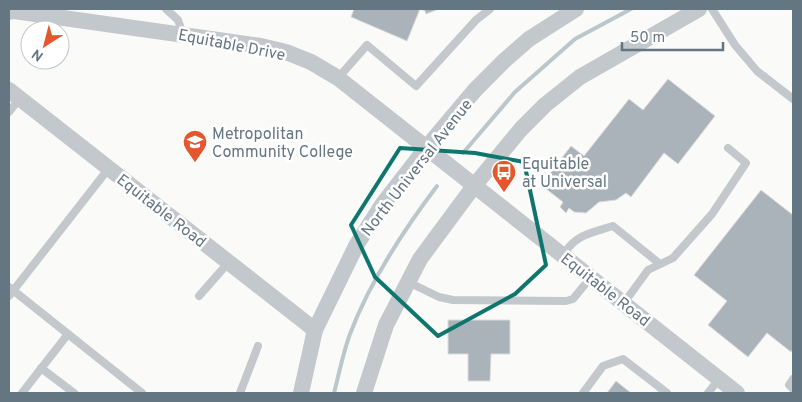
<svg xmlns="http://www.w3.org/2000/svg" width="802" height="402" viewBox="0 0 802 402" font-family="Overpass,sans-serif">
  <rect width="100%" height="100%" fill="#fafaf8"/>
  <g fill="none" stroke-linecap="round" stroke-linejoin="round">
    <g stroke="#bbc7cb" stroke-width="4">
      <path d="M463 153 515 92 575 39 631 9"/>
      <path d="M334 393C339 374 343 353 350 334 370 281 403 231 437 186"/>
    </g>
  </g>
  <g fill="#aab3b9" stroke="#dcdcda">
    <path d="M354 9H439L426 14 425 11 420 9 407 41 351 17Z"/>
    <path d="M668 79 715 116 678 164 664 153 631 197 626 193 616 200 599 202 586 213 574 212 569 208 566 213 560 207 563 202 541 185 571 146 584 156 629 99 643 110Z"/>
    <path d="M761 190 793 215V349L791 352 767 333 748 357 708 325 727 301 694 275Z"/>
    <path d="M448 320H510V354H491L490 381H468V354H448Z"/>
    <path d="M616 381 631 393H607Z"/>
  </g>
  <g fill="none" stroke-linecap="round" stroke-linejoin="round">
    <g stroke="#c3c8cc" stroke-width="8">
      <path d="M166 9 178 20 183 34"/>
      <path d="M712 9 735 45 757 71 793 99"/>
      <path d="M338 78 367 45 416 86 476 20 490 9"/>
      <path d="M9 112 20 98"/>
      <path d="M563 255C576 234 591 233 613 226L660 264"/>
      <path d="M408 282 439 297 453 300 566 301 573 299 591 277"/>
      <path d="M9 287 142 393"/>
      <path d="M9 296 109 168"/>
      <path d="M199 296 228 263"/>
      <path d="M624 303 648 270 673 258 712 214 746 163 728 148"/>
      <path d="M41 368 74 393"/>
      <path d="M793 379 789 385 793 389"/>
      <path d="M22 393 68 334"/>
      <path d="M240 393 258 346"/>
      <path d="M583 393 603 366 623 359 667 393"/>
      <path d="M708 393 719 379"/>
    </g>
    <g stroke="#c3c8cc" stroke-width="16">
      <path d="M9 12 14 11 261 46 286 52 311 62 338 78 737 393"/>
      <path d="M9 90 315 330"/>
      <path d="M301 393 315 330 357 244 382 205 427 147 475 90 505 60 529 39 576 9"/>
      <path d="M364 393 386 325 420 259 474 186 521 129 545 105 580 77 699 9"/>
    </g>
  </g>
  <path fill="none" stroke="#0f766e" stroke-width="4" stroke-linejoin="round" d="M400 148 475 153 524 162 546 265 515 294 438 336 375 277 351 225Z"/>
  <defs>
    <symbol id="university-pin" viewBox="-11 -11 22 30"><path d="M0 17L-7.5 6A9.5 9.5 0 1 1 7.5 6Z" fill="#e4572e" stroke="#fff"/><path d="M0-5L7-2L0 1L-7-2ZM-4 1L0 2.5L4 1V4Q0 6-4 4Z" fill="#fff"/></symbol>
    <symbol id="bus-pin" viewBox="-11 -11 22 30"><path d="M0 17L-7.5 6A9.5 9.5 0 1 1 7.5 6Z" fill="#e4572e" stroke="#fff"/><path d="M-5-6H5V4H4V6H2V4H-2V6H-4V4H-5ZM-3.5-4V0h7V-4ZM-3.5 1.2v1.5H-2V1.2ZM2 1.2v1.5H3.5V1.2Z" fill="#fff"/></symbol>
  </defs>
  <g fill-rule="evenodd">
    <use href="#university-pin" x="181" y="128" width="28" height="38"/>
    <use href="#bus-pin" x="490" y="158" width="28" height="38"/>
  </g>
  <g text-anchor="middle" stroke-width="5" stroke-linejoin="round" paint-order="stroke">
    <g font-size="16" fill="#657683" stroke="#fff">
      <text transform="translate(232 44) rotate(11)" y="6">Equitable Drive</text>
      <text transform="translate(416 167) rotate(-52)" y="6">North Universal Avenue</text>
      <text transform="translate(162 210) rotate(38)" y="6">Equitable Road</text>
      <text transform="translate(606 289) rotate(38)" y="6">Equitable Road</text>
    </g>
    <g font-size="16" fill="#657683" stroke="#fff" text-anchor="start">
      <text x="212" y="139">Metropolitan<tspan x="212" dy="18">Community College</tspan></text>
      <text x="522" y="169">Equitable<tspan x="522" dy="18">at Universal</tspan></text>
    </g>
  </g>
  <rect width="802" height="402" fill="none" stroke="#657683" stroke-width="20"/>
  <g transform="translate(45 45) rotate(216)"><circle r="24" fill="#ffffff" stroke="#c1c8cd"/>
  <path d="M0-4L9 19L0 12L-9 19Z" fill="#e4572e"/>
  <text y="-8" font-size="14" font-weight="bold" text-anchor="middle" fill="#657683">N</text>
  </g>
  <path d="M622 42v8h101v-8" fill="none" stroke="#657683" stroke-width="2.5"/>
  <text x="630" y="42" font-size="15" fill="#657683" stroke="#ffffff" stroke-width="4" paint-order="stroke">50 m</text>
</svg>
